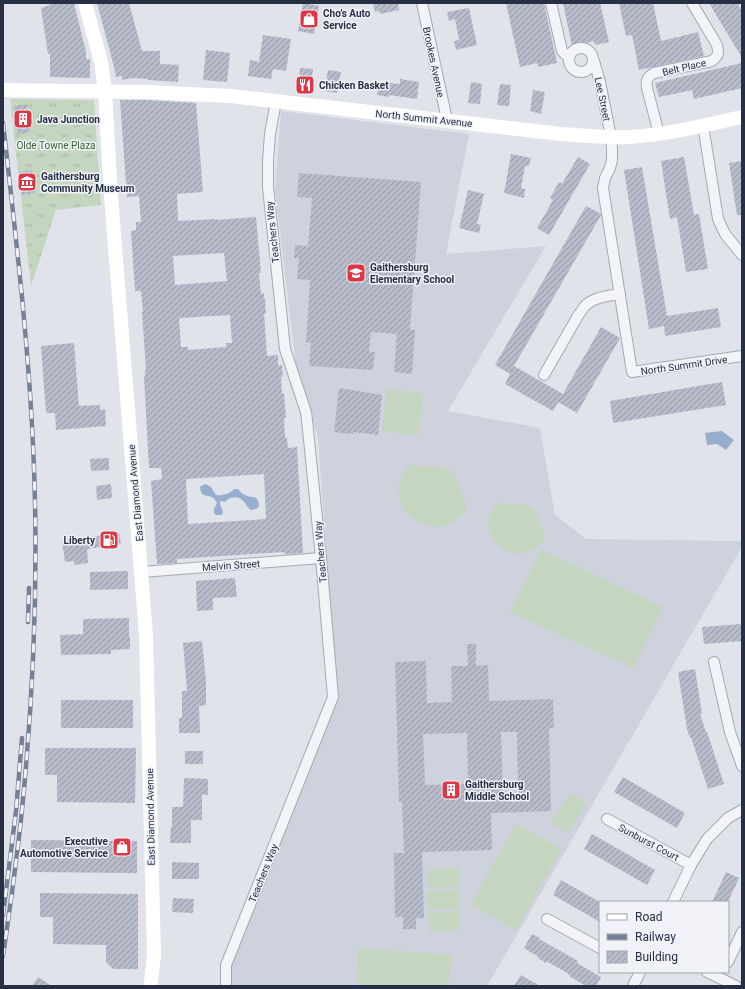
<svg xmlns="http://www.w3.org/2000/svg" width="745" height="989" viewBox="0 0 745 989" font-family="Roboto,sans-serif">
  <defs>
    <pattern id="grass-tufts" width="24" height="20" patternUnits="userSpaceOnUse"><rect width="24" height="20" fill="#c4d5c0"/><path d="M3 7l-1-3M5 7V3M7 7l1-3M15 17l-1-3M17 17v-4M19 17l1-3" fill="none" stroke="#a8b7a6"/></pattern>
    <pattern id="building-hatch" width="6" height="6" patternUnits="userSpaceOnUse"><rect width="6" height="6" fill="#b6bcc9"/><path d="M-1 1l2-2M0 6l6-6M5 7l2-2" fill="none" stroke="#9499a5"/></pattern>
  </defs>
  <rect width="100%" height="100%" fill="#e0e3ea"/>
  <path fill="#cdd2dd" d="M281 111 469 134 446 254 546 246 448 411 540 428 555 515 586 539 742 541V547L487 986H229V966L337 702 318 437 296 366 275 190Z"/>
  <path fill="url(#grass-tufts)" d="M10 99 94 100 101 205 56 210 31 286Z"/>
  <g fill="#c4d5c0">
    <path d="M387 389 423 393 418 436 382 431Z"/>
    <path d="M408 465 446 468 454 474 467 508C436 553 376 508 408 465Z"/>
    <path d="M496 503 528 505 535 510 545 538C518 575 470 539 496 503Z"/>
    <path d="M541 550 663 607 633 668 510 612Z"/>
    <path d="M571 793 586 803 567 833 551 823Z"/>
    <path d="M516 824 561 849 516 930 471 905Z"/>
    <path d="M459 868 460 887 428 888 427 870Z"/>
    <path d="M459 890 460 909 428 910 427 891Z"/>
    <path d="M459 911 460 930 429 932 428 913Z"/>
    <path d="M358 948 452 955 448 986H357Z"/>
  </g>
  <g fill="#97aecf">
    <path d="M722 431 734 440 726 450 717 444 707 445 705 433Z"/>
    <path d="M206 484 211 487 216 495C222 496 230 494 234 489H238C240 491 242 494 245 495 253 499 258 494 259 506L256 509 251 510C248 508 247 506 245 503 240 495 230 496 225 502L222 501 220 502V504L222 509 223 513 221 515H216L214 513V509L217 503C212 491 201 501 200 487L203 485Z"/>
  </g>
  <g fill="url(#building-hatch)" fill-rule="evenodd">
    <path d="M50 3H74L86 52V59H90V78L50 77V53L48 54 41 8 50 5Z"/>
    <path d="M97 3H129L142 51H160V64L179 65 178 82 148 80V79L132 78 122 80V76L116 77 114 67Z"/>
    <path d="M303 3 319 6 314 34 298 31Z"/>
    <path d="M373 3H398L399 10 380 14 379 11 375 12Z"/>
    <path d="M506 3H544L557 63 538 67 537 63 520 67Z"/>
    <path d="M563 3H600L609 42 595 45 594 41 572 46Z"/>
    <path d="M619 3H653L661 41 698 32 704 56 639 70 632 35 626 36Z"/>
    <path d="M709 3H737L742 11V58Z"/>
    <path d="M469 8 477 45 456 50 454 41 459 40 455 19 449 21 447 12Z"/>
    <path d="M263 35 291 39 286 71 273 69 271 79 248 76 250 60 259 62Z"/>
    <path d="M206 50 230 53 227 82 203 80Z"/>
    <path d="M742 63V88L694 99 692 90 659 97 655 83Z"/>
    <path d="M300 68 313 69 310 92 298 91Z"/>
    <path d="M328 70 341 72 337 93 325 91Z"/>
    <path d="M400 79 419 82 417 99 389 95V97L377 95 378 82 400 84Z"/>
    <path d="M471 82 482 84 480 104 468 103Z"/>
    <path d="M500 84 511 85 509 106 497 105Z"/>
    <path d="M533 90 545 92 541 114 530 111Z"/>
    <path d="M120 100H148L196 103 203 192 177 194 178 221 217 219V220L256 217 261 273H259L261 294 264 293V299H265L266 314H264L267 356 278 355V366L282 365 283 377H281L282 394 284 393 286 418H284L285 438H287L288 448 297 447 303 553 285 554 284 552 177 559V563L157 564 151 481 162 479 161 468H149L144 377H145V370H146L142 312H143L141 291H135L131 231 136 230V222H141L139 196 127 197ZM224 253 227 281 175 285 173 256ZM230 315 232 343H226V347L188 350V347H181L179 318ZM264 474 266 519 188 524 186 479Z"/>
    <path d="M26 104 30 132 18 134 14 106Z"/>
    <path d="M511 154 531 158 529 166H525L521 188 525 189 524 198 504 193Z"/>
    <path d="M578 157 590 164 549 235 537 228 553 200 550 198 559 182 562 184Z"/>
    <path d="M684 157 694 215 699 214 708 269 686 272 677 217 670 219 661 161Z"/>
    <path d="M742 161V215H737L729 163Z"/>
    <path d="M642 167 667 316 718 308 721 327 665 336 664 326 649 329 624 170Z"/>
    <path d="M32 170 35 193 22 195 19 172Z"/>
    <path d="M299 173 421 182 410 330H415L412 374 394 372 397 334 371 332 369 352H375L373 370 309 366 311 343 306 342 310 280 297 279 299 258H294L295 245 308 246 312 198 297 197Z"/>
    <path d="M468 190 484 194 477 224 481 225 479 233 459 228Z"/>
    <path d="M586 206 601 214V215L514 366 563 394 601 327 620 338 577 413 558 402 553 411 505 384 510 374 495 365Z"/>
    <path d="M74 343 79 406 100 405V410L105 409 106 426 56 430 55 413H46L41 346Z"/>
    <path d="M722 382 726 405 613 423 610 401Z"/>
    <path d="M339 388 382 395 378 435 353 432V434L334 432Z"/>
    <path d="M109 458V470L91 471 90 459Z"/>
    <path d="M111 484 112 498 97 500 96 486Z"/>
    <path d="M119 533 121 544 87 549 88 563 74 565V561L65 562 62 541Z"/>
    <path d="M128 571V589L90 590V572Z"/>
    <path d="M235 578 237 597 213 598V610L197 611 196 581Z"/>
    <path d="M129 618V637H130V649L111 650V654L61 655 60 635 83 634V619Z"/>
    <path d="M742 624V641L704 644 702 627Z"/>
    <path d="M202 641 206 681V705L199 706 200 733H179V718H182V691H187L183 643Z"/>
    <path d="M467 644H476V666L488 665 489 701 553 699 554 728H549L551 811 491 813 492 850 422 852 424 918H416V929H403V917H395L394 853H404L402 802H399L395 662 426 661 427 703 452 702 451 666H468ZM501 732H517L518 795H503ZM467 733 468 784 425 785 423 734Z"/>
    <path d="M695 669 702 714H700L706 732H707L724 784 708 789 691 737 690 738 687 729 678 672Z"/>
    <rect x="61" y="700" width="72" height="28"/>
    <path d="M45 748H136L135 803 57 802V775H45Z"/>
    <rect x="185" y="751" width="18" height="13"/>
    <path d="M623 777 685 813 677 828 614 792Z"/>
    <path d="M184 778 208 779V795L202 794V820H191V843H170L171 827H172V807H183Z"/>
    <path d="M592 834 655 870 647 885 584 849Z"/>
    <path d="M31 840 137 841V873L31 872Z"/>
    <path d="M172 862 199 863V879H172Z"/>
    <path d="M726 872 739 878 728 902H712Z"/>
    <path d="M561 880 600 902V922L553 895Z"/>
    <path d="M40 893 138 894V969H113L106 962V945L53 944V917H40Z"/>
    <path d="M173 898 194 899 193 913 172 912Z"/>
    <path d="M532 934 540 938 539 939 578 961 577 963 601 977 596 986H586L569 976 570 975 562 970 546 961V963L538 958 539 957 524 948Z"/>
    <path d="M521 975 540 986H514Z"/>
    <path d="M38 977 52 986H32Z"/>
  </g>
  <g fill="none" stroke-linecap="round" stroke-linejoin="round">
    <defs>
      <g id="street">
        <path d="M422 3 447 120"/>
        <path d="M551 3 562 51 569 58"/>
        <circle cx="581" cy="60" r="12"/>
        <path d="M594 61 600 82 611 137 612 149V160L610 168 605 178 603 188 632 372 742 356"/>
        <path d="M703 125 718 219 725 234 742 255"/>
        <path d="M659 134 647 88C646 80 647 77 654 73L712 61C719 55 719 53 717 45L692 3"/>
        <path d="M544 375 579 314C581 312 583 308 585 306 594 297 608 296 620 294"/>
        <path d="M142 572 321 558"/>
        <path d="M714 662 730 732 742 766"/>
        <path d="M607 819 691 865"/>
        <path d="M673 902 691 865 707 839 728 818 742 810"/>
        <path d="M547 919 600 948"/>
        <path d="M728 962 742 932"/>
        <path d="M707 972 736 986"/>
        <path d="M226 986V965L333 697 321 558 307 420 306 412 285 349 268 187V160L270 134 276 101"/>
        <path d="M633 986 640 972"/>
      </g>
    </defs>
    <use href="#street" stroke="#a4a9b5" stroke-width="12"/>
    <use href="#street" stroke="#f3f4f8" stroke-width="10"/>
    <g stroke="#fff" stroke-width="14">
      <path d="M85 3 101 62 105 92 111 197 146 635 154 955 151 982 150 986"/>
      <path d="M3 90 148 92 231 96 561 134C583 135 606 138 629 137 667 135 705 125 742 117"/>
    </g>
    <defs>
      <g id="rail">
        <path d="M3 123C15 230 28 337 33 445 39 567 34 689 22 810 17 859 10 908 3 956"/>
        <path d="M28 622 29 588"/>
        <path d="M3 915 16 811 22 738"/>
      </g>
    </defs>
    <use href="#rail" stroke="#778196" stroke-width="4.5"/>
    <use href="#rail" stroke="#f0f2f8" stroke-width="3" stroke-dasharray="9" stroke-linecap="butt"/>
  </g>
  <defs>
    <symbol id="shop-square" viewBox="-11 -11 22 22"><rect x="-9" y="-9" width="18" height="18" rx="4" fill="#dd3745" stroke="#f0f2f8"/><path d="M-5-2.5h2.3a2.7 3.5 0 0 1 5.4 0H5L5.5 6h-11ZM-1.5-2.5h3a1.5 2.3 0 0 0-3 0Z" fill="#fff"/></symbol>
    <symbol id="restaurant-square" viewBox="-11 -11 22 22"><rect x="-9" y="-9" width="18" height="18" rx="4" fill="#dd3745" stroke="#f0f2f8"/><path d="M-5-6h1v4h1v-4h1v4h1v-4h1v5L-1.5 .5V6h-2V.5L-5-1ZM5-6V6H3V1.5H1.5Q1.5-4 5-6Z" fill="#fff"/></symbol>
    <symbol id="building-square" viewBox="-11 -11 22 22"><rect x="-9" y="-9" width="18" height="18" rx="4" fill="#dd3745" stroke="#f0f2f8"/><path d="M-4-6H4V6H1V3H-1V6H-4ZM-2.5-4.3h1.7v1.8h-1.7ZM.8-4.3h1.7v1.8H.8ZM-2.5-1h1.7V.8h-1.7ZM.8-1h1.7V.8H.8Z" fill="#fff"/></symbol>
    <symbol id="museum-square" viewBox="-11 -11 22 22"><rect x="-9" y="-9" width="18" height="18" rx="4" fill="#dd3745" stroke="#f0f2f8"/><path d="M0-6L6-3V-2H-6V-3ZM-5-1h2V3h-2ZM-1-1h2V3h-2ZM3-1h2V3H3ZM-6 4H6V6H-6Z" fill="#fff"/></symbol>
    <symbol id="school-square" viewBox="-11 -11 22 22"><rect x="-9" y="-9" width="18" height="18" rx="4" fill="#dd3745" stroke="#f0f2f8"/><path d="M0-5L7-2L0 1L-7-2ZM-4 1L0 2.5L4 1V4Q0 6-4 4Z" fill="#fff"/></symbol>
    <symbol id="fuel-square" viewBox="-11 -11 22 22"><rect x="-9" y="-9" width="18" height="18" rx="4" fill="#dd3745" stroke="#f0f2f8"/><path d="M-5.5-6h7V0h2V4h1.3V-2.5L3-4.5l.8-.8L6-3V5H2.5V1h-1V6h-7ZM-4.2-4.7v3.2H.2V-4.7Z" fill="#fff"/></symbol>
  </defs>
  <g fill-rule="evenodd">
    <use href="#shop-square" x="298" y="8" width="22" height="22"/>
    <use href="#restaurant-square" x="294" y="74" width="22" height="22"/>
    <use href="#building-square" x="12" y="108" width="22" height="22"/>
    <use href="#museum-square" x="16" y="171" width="22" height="22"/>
    <use href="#school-square" x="345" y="262" width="22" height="22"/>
    <use href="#fuel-square" x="98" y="529" width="22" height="22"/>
    <use href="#building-square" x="440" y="779" width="22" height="22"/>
    <use href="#shop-square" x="111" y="836" width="22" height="22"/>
  </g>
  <g text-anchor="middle" stroke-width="3" stroke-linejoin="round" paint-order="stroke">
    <g font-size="10" font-weight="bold" fill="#262f44" stroke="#f0f2f8" text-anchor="start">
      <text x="323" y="17">Cho’s Auto<tspan x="323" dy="12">Service</tspan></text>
      <text x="319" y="89">Chicken Basket</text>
      <text x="37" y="123">Java Junction</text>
      <text x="41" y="180">Gaithersburg<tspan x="41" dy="12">Community Museum</tspan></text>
      <text x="370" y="271">Gaithersburg<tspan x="370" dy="12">Elementary School</tspan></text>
      <text x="95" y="544" text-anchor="end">Liberty</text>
      <text x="465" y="788">Gaithersburg<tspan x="465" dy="12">Middle School</tspan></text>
      <text x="108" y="845" text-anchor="end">Executive<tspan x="108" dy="12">Automotive Service</tspan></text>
    </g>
    <g font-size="10" fill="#262f44" stroke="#f0f2f8">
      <text transform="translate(434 62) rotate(78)" y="4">Brookes Avenue</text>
      <text transform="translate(684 67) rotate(-13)" y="4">Belt Place</text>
      <text transform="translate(603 99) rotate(78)" y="4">Lee Street</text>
      <text transform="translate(424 118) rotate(6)" y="4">North Summit Avenue</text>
      <text transform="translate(272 232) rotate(-96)" y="4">Teachers Way</text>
      <text transform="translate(684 365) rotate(-8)" y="4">North Summit Drive</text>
      <text transform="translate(135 493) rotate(-95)" y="4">East Diamond Avenue</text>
      <text transform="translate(320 552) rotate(-95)" y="4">Teachers Way</text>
      <text transform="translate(231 565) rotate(-4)" y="4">Melvin Street</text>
      <text transform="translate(150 817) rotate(-91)" y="4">East Diamond Avenue</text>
      <text transform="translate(649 842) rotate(28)" y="4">Sunburst Court</text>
      <text transform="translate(263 873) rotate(-68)" y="4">Teachers Way</text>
    </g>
    <g font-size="10" fill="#386132" stroke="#f0f2f8">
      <text x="56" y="149">Olde Towne Plaza</text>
    </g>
  </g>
  <rect width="745" height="989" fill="none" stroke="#262f44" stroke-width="8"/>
  <rect x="599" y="901" width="130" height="72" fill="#f0f2f8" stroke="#9fa4b0"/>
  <rect x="607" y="914" width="20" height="6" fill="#ffffff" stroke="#9fa4b0"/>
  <text x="635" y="921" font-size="12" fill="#262f44">Road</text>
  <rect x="607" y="934" width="20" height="6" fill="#778196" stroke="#9fa4b0"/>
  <text x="635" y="941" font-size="12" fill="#262f44">Railway</text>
  <rect x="607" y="951" width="20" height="12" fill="url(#building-hatch)" stroke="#9fa4b0"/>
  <text x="635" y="961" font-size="12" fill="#262f44">Building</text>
</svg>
